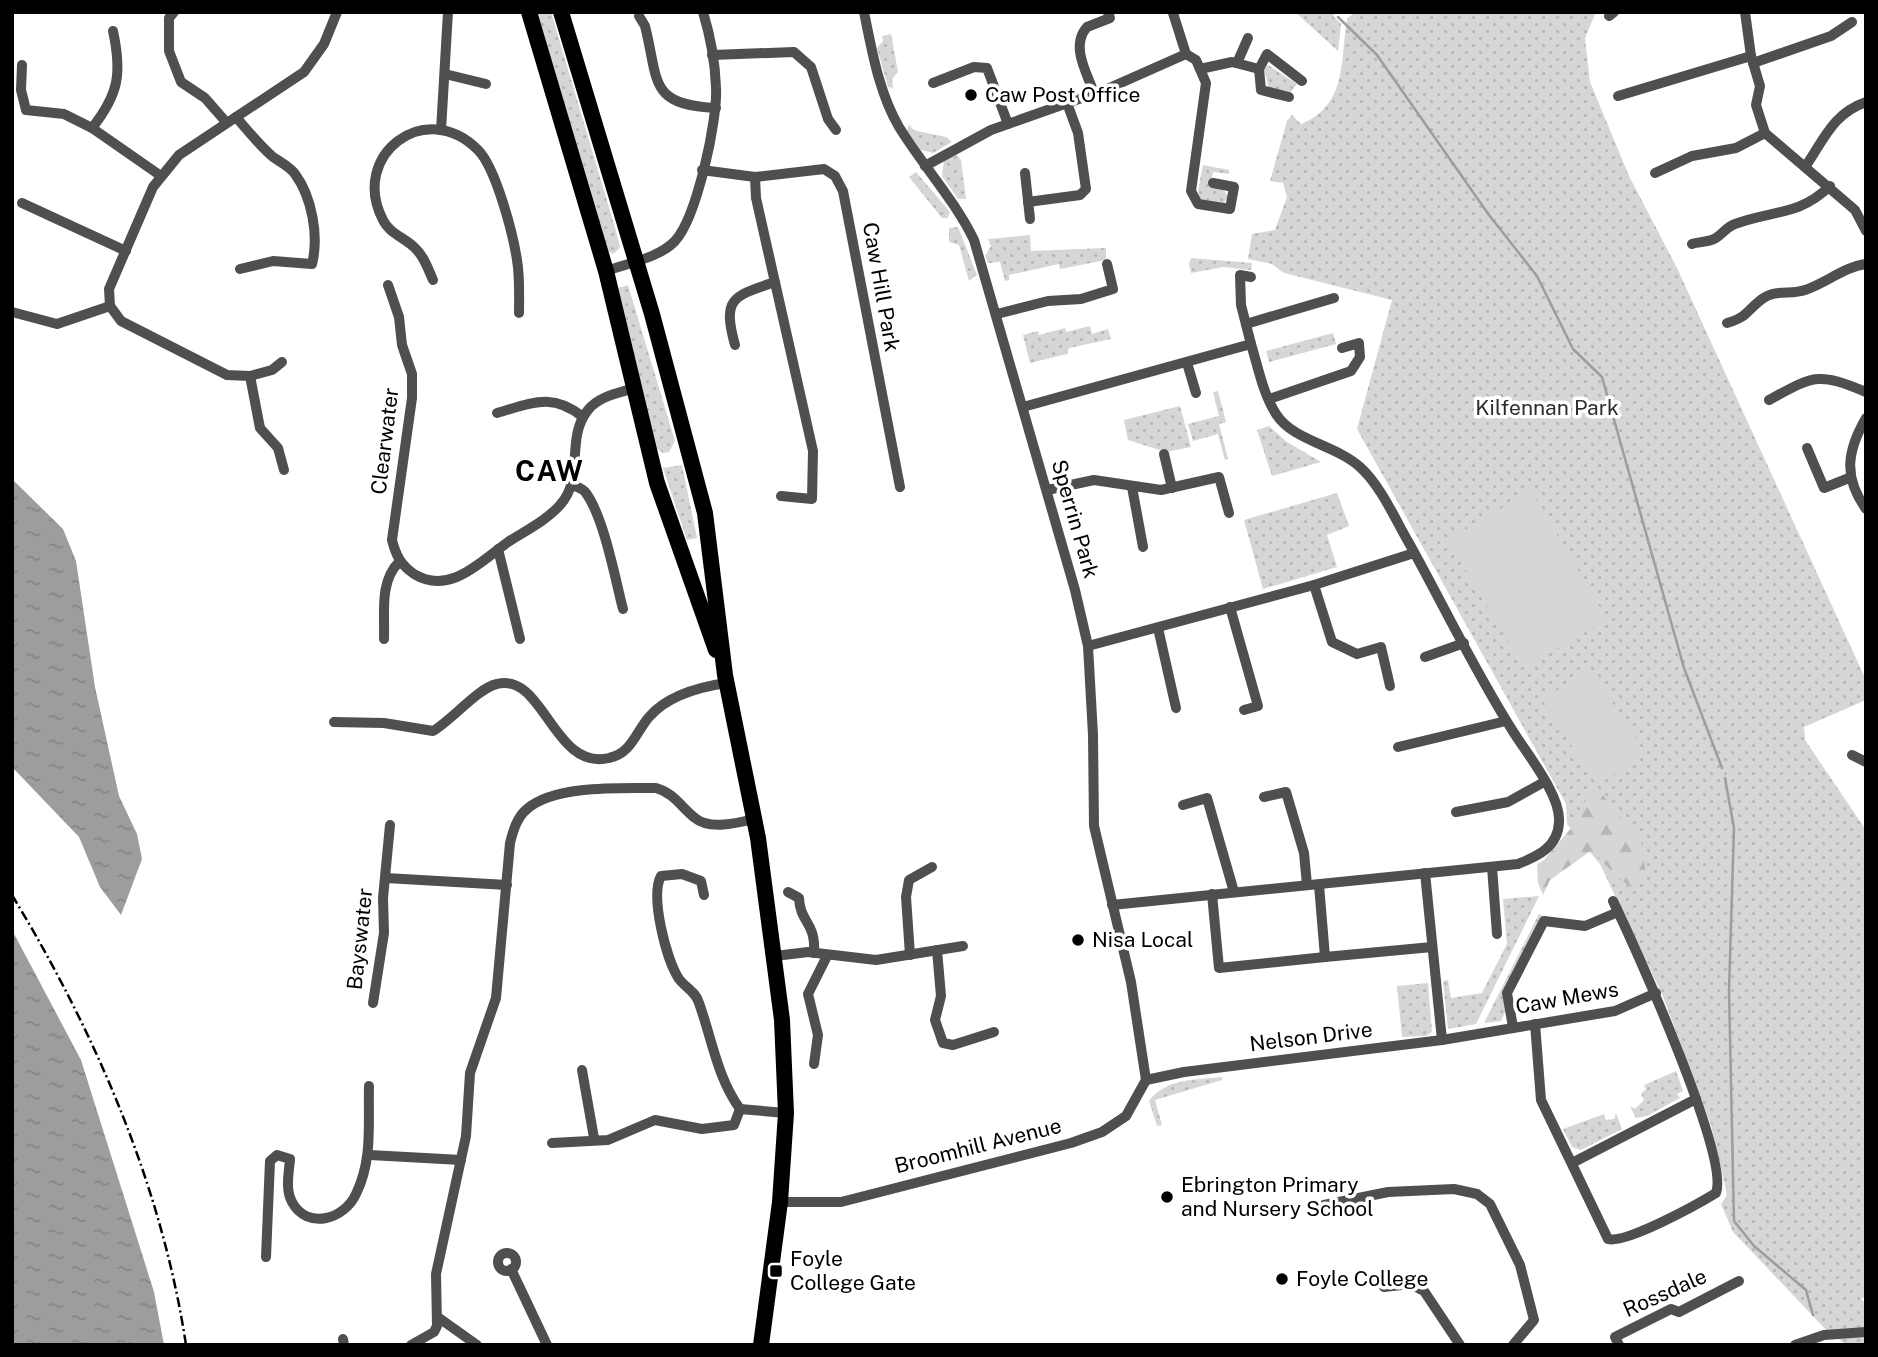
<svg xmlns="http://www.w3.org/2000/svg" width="1878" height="1357" viewBox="0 0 1878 1357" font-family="'Public Sans',sans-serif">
  <defs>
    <pattern id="grass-dots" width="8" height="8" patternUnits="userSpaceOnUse" patternTransform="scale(1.75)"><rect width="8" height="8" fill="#d6d6d6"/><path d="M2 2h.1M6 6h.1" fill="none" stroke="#b6b6b6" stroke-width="1.8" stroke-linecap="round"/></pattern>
    <pattern id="forest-firs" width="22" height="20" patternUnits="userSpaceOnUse" patternTransform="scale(1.75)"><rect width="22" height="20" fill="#d6d6d6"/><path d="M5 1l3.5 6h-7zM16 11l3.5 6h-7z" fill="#b6b6b6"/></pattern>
    <pattern id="water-ripples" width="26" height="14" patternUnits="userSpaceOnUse" patternTransform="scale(1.75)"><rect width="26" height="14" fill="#9d9d9d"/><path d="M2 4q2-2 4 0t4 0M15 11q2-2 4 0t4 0" fill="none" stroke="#858585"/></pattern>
  </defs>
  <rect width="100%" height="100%" fill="#fff"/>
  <g fill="url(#grass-dots)">
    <path d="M537 12H551L616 231 620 248 613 254 606 250Z"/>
    <path d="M1295 12H1336L1333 16 1341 24 1338 51Z"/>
    <path d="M1355 12H1596L1585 38 1590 82 1629 176 1677 268 1866 680V700L1804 727 1805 740 1866 830V1296L1861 1299 1866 1303V1345H1847L1829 1333 1733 1232 1721 1204 1727 1195 1711 1125 1662 994 1600 864 1567 824 1566 804 1357 429 1392 300 1284 273 1272 264 1248 259 1252 234 1275 230 1287 197 1283 183 1270 181 1287 121 1292 115 1301 124C1348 105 1340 60 1347 19Z"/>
    <path d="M891 34 898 72 892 79 893 88 888 87 877 48 883 41 882 36Z"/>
    <path d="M1268 65 1297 84 1290 93 1269 89 1264 69Z"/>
    <path d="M909 124 913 130 946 137 952 142 933 153 921 150 907 131Z"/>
    <path d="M956 154 961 160 966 199H958L942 176 944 161Z"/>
    <path d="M1203 165 1229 170V174L1213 172 1210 186 1223 189 1228 197 1224 203 1201 200 1198 191Z"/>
    <path d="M916 172 950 212 948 218H942L909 177Z"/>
    <path d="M958 227 977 275 969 281 959 245 949 242V228Z"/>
    <path d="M1030 235 1031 251 1106 248V260L1060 269 1059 264 1009 275V280L1005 281 1000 262 988 263 985 256 991 246 988 239Z"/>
    <path d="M1191 258 1252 263 1251 270 1223 267 1191 273 1189 264Z"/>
    <path d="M628 285 675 441 669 452 663 453 656 448 618 288Z"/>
    <path d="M1090 326 1092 334 1108 329 1111 339 1069 348 1067 354 1030 363 1023 335 1038 331 1039 335 1065 328 1066 332Z"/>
    <path d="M1333 333 1336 344 1269 362 1266 351Z"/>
    <path d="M1218 391 1226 422 1219 424 1228 459 1225 460 1218 434 1193 441 1188 424 1219 416 1213 392Z"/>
    <path d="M1180 406 1191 447 1166 452 1128 440 1124 420Z"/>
    <path d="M1269 426 1287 442 1321 462 1272 476 1257 430Z"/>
    <path d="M682 465 697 538 687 540 663 468Z"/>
    <path d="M1337 493 1349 526 1327 535 1337 567 1263 589 1244 520Z"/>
    <path d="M1539 896 1476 1024 1448 1029 1443 981 1448 980 1451 998 1482 993 1507 944 1503 899Z"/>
    <path d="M1539 914 1543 916 1504 990 1505 1012 1501 1021 1484 1023Z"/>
    <path d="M1428 983 1432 1032 1426 1036 1402 1037 1397 986Z"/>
    <path d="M1676 1071 1683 1091 1677 1094 1680 1098 1647 1116 1636 1118 1630 1106 1635 1109 1644 1100 1641 1094 1646 1089 1644 1085Z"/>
    <path d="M1222 1077V1080L1155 1100 1162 1125 1157 1126 1149 1101C1166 1078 1196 1080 1222 1077Z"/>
    <path d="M1616 1113 1622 1129 1581 1150 1572 1147 1563 1129 1604 1114 1606 1120 1614 1119Z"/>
  </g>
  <path fill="url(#forest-firs)" d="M1599 790 1615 811 1640 834 1646 874 1632 888 1616 876 1592 850 1550 880 1543 895 1538 883 1537 864 1544 860 1578 820 1587 797Z"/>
  <g fill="#d6d6d6">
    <path d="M1531 491 1607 619 1524 668 1448 540Z"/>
    <path d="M1591 669 1645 754 1597 785 1542 700Z"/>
  </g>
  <g fill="url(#water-ripples)">
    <path d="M12 479 63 529 76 561 95 687 119 796 137 834 142 859 121 915 100 887 79 837 12 767Z"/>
    <path d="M12 930 81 1060 154 1292 164 1345H12Z"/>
  </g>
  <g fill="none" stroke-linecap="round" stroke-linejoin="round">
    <g stroke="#9d9d9d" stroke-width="2.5">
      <path d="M1338 17 1377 55 1489 215 1537 276 1573 349 1602 377 1684 668 1722 768"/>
      <path d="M1725 778 1734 828 1729 990 1734 1221 1754 1246 1806 1290 1813 1315"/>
    </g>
    <g stroke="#4f4f4f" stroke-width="10">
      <path d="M174 12 169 18V51L181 82 205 98 226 122"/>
      <path d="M1745 12 1751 56 1760 86 1756 105 1765 133 1855 210 1866 231"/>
      <path d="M1173 13 1186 54 1196 60 1206 83 1191 191 1198 204 1230 209 1234 187 1213 183"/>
      <path d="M639 16 645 26C659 81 648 105 716 108"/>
      <path d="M1609 16 1614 12"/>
      <path d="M712 55 794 52 811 67 828 119 836 130"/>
      <path d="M1237 63 1248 38"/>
      <path d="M1753 63 1831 36 1852 22"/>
      <path d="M22 65 21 90 26 110 64 114 92 128 161 176"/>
      <path d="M1200 69 1232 62 1259 69"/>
      <path d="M445 74 486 84"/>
      <path d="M933 83 974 67 987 68 1008 124"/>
      <path d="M1094 93C1087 73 1070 46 1087 27L1110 18 1108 12"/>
      <path d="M1618 96 1751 56"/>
      <path d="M1289 97 1261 90 1259 69 1267 54 1302 81"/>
      <path d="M236 117C248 131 259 145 273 157 280 162 290 167 295 174 312 197 319 236 312 264L273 261 240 269"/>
      <path d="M92 128C119 94 122 73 113 31"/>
      <path d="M441 130 448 12"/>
      <path d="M925 166 991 130 1107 89 1186 54"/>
      <path d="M1805 167C1824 140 1832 114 1866 102"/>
      <path d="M702 170 755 177 824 169 835 176 843 191 900 487"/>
      <path d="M1025 173 1030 219"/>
      <path d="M1655 173 1692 156 1736 148 1765 133"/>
      <path d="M755 177 756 198 813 451 812 499 781 496"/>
      <path d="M1028 202 1080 195 1086 189 1078 133 1067 103"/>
      <path d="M22 203 126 251"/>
      <path d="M1692 244C1698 242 1708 242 1714 239 1722 235 1726 227 1735 224 1773 210 1799 216 1830 186"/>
      <path d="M606 271C628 263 659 258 675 241 697 217 718 119 716 87 715 62 710 35 703 12"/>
      <path d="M433 280C428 269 424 256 415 248 405 238 389 233 383 220 349 155 426 97 478 150 496 168 513 234 517 260 520 277 519 295 519 313"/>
      <path d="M388 285 399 317 402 345 412 374V398L392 540C396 556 401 565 414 574 450 596 481 561 508 542 525 531 547 520 560 505 585 478 565 438 588 410 599 396 619 393 635 388"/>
      <path d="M12 312 57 324 110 306"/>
      <path d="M997 314 1048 301 1081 299 1113 289 1107 264"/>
      <path d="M1727 323C1748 317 1746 311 1762 299 1775 289 1791 295 1805 290 1826 283 1844 267 1866 264"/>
      <path d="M1246 324 1334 298"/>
      <path d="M1251 344 1241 305 1240 275 1251 277"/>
      <path d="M735 345C722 298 733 296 775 282"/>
      <path d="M282 362 272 370 250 376 227 375 121 321 110 306 109 289 153 187 179 155 304 72 324 44 337 12"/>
      <path d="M1187 363 1196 393"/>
      <path d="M250 376 260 428 278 448 284 470"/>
      <path d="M1269 399 1351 371 1360 357 1359 343 1342 348"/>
      <path d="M1769 400C1815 375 1817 372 1866 392"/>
      <path d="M1023 407 1251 344C1258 367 1263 394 1276 414 1293 441 1336 445 1360 467 1381 486 1395 519 1409 543 1444 606 1475 672 1514 733 1528 755 1561 796 1559 822 1558 847 1538 856 1518 864L1112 905"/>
      <path d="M497 413C532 403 552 392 583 417"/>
      <path d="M1866 418C1847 451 1843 477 1866 509"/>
      <path d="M1807 448 1824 488 1849 478"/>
      <path d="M1164 454 1172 488"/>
      <path d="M572 485C577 487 583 488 586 493 604 518 615 578 623 609"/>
      <path d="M1132 487 1143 547"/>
      <path d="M1047 490 1094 480 1161 490 1219 477 1229 513"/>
      <path d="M498 549 520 639"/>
      <path d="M1314 585 1332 642 1357 654 1381 647 1390 686"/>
      <path d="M1230 607 1258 706 1244 710"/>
      <path d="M1158 628 1176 708"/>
      <path d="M384 639C385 614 379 582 399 562"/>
      <path d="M1088 646 1314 585 1414 553"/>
      <path d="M1425 657 1464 643"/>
      <path d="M334 722 384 723 433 731C452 720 478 688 497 684 544 672 553 771 609 758 631 754 636 732 649 717 667 696 699 687 726 683"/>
      <path d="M1398 747 1506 721"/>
      <path d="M1852 755 1866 762"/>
      <path d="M1264 797 1286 792 1304 853 1307 885"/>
      <path d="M1183 805 1207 798 1234 892"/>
      <path d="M1456 812 1508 802 1544 782"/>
      <path d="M1492 867 1497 934"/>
      <path d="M1425 873 1442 1040"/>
      <path d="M386 878 507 885"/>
      <path d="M1319 885 1325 957 1432 947"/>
      <path d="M788 892 799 898C800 923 816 922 814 953"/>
      <path d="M1212 894 1219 968 1325 957"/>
      <path d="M704 895 701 881 682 874 661 876C650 896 666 959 679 979 686 988 696 992 699 1003 712 1039 717 1077 740 1109"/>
      <path d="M937 950 941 996 935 1020 943 1043 953 1045 994 1032"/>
      <path d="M910 955 906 897 909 880 932 867"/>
      <path d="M775 956 808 952 876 960 963 946"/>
      <path d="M373 1003 384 933 383 898 390 825"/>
      <path d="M1535 1024 1541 1100 1608 1239C1626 1244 1698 1204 1716 1193 1730 1157 1634 945 1613 901"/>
      <path d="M1513 1027 1507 993 1544 921 1585 926 1618 912"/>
      <path d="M814 1064 818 1035 808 994 827 956"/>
      <path d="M582 1070 594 1138"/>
      <path d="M1146 1080 1184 1072 1442 1040 1615 1011 1656 993"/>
      <path d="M552 1143 608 1140 655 1120 702 1129 734 1125 740 1109 786 1113"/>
      <path d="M370 1155 461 1160"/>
      <path d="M1572 1163 1696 1099"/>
      <path d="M780 1202H841L1071 1143 1102 1132 1126 1116 1146 1080 1131 982 1094 826 1093 735 1088 646 1075 590 974 240C954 199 923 166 899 127 879 93 872 51 864 12"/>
      <path d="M1324 1205 1388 1192 1454 1189 1477 1194 1490 1204 1520 1265 1534 1320 1513 1345"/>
      <circle cx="507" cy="1262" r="9"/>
      <path d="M266 1257 270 1161 277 1155 290 1159C289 1172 285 1190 292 1202 307 1230 344 1220 356 1194 373 1159 368 1124 369 1086"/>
      <path d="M511 1269 547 1345"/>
      <path d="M1384 1287 1410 1284 1424 1291 1460 1345"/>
      <path d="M439 1318 477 1345"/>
      <path d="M343 1339 344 1345"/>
      <path d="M411 1345 434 1332 437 1326 436 1274 466 1136 470 1073 496 998 510 843C513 831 517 817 527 809 554 785 620 788 656 788 674 793 681 807 695 818 709 830 738 823 754 819"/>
      <path d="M1619 1345 1615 1337 1671 1309 1679 1312 1739 1281"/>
      <path d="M1795 1345 1824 1335 1866 1332"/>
    </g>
    <g stroke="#000" stroke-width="16">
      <path d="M529 12 606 271 657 483 716 650"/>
      <path d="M561 12 652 314 705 513 725 675 758 838 782 1020 786 1113 780 1202 761 1345"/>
    </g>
    <path stroke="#000" stroke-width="2.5" stroke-dasharray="10 3.5 2 3.5" stroke-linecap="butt" d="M12 895C95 1032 162 1186 186 1345"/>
  </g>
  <g fill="#000" stroke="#fff" stroke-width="2.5">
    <circle cx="971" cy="95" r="7"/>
    <circle cx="1078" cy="940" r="7"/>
    <circle cx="1167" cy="1197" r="7"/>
    <rect x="769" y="1264" width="14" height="14" rx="3.5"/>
    <circle cx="1282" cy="1279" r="7"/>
  </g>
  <g text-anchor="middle" stroke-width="7" stroke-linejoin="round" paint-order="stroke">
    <g font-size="21" fill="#000" stroke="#fff" text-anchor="start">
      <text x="985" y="102">Caw Post Office</text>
      <text x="1092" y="947">Nisa Local</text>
      <text x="1181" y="1192">Ebrington Primary<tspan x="1181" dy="24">and Nursery School</tspan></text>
      <text x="790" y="1266">Foyle<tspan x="790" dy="24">College Gate</tspan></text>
      <text x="1296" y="1286">Foyle College</text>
    </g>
    <g font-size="21" fill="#000" stroke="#fff">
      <text transform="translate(881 287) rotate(80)" y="7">Caw Hill Park</text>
      <text transform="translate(385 441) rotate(-83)" y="7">Clearwater</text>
      <text transform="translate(1075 519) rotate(74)" y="7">Sperrin Park</text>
      <text transform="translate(360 939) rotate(-84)" y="7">Bayswater</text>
      <text transform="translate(1567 998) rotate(-10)" y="7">Caw Mews</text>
      <text transform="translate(1311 1037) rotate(-7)" y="7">Nelson Drive</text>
      <text transform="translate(978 1146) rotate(-14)" y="7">Broomhill Avenue</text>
      <text transform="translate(1665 1293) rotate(-24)" y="7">Rossdale</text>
    </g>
    <g font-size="21" fill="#2d2d2d" stroke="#fff">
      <text x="1547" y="415">Kilfennan Park</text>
    </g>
    <g font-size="28" font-weight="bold" letter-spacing="2" fill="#000" stroke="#fff">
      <text x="550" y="481">CAW</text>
    </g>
  </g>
  <rect width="1878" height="1357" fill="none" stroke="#000000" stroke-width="28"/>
</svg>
